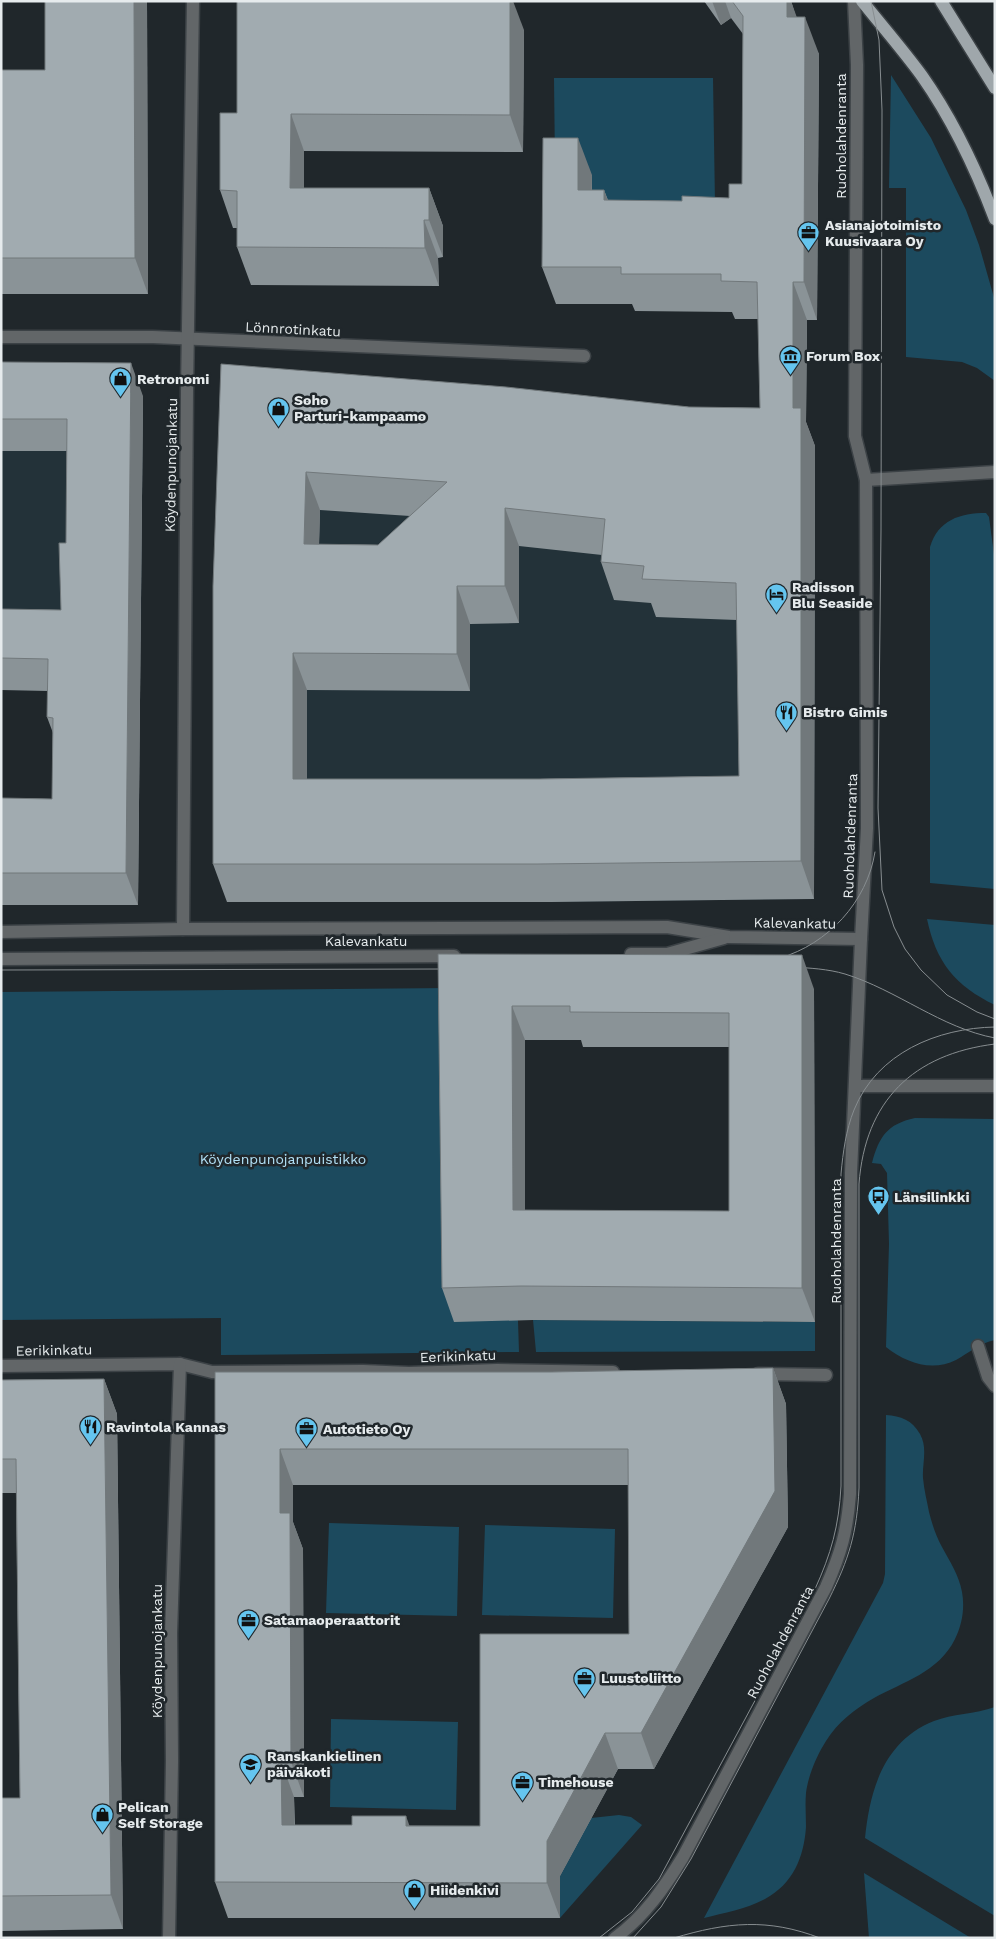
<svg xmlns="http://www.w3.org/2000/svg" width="996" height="1939" viewBox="0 0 996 1939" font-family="'Work Sans',sans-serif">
  <rect width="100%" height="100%" fill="#20272b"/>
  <g fill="#233239">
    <path d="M1 394 143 396 141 642 1 641Z"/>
    <path d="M234 402 815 446 814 899 552 902H227V623Z"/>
  </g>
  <g fill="#1c4a5e">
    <path d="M891 75 931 138 966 210 979 245 995 301V381L977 368 962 362 906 357V188H889Z"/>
    <path d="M554 78H713L715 204 571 206 555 165Z"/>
    <path d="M986 513 989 517 995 562V889L930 883V547C938 520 960 513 986 513Z"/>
    <path d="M927 919 995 925V1005C955 986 936 962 927 919Z"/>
    <path d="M451 988 518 1321 519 1352 221 1355V1318L1 1320V992Z"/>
    <path d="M915 1118 995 1119V1340C979 1343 969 1353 956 1360 932 1372 906 1363 886 1347L889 1244 887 1173 881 1164 872 1163C879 1137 887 1124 915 1118Z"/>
    <path d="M533 1320 815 1322V1351L536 1352Z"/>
    <path d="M886 1415C901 1416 912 1420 920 1434 928 1448 922 1464 923 1478 924 1490 927 1501 929 1512 932 1524 936 1536 942 1547 950 1562 959 1575 962 1592 965 1608 962 1625 955 1639 939 1672 903 1682 874 1698 856 1708 837 1723 826 1741 817 1755 808 1776 806 1793 805 1805 806 1816 806 1827 804 1857 793 1884 765 1899 747 1909 724 1913 704 1918L883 1583 885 1574Z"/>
    <path d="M329 1523 459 1527 457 1616 326 1613Z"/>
    <path d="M485 1525 615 1529 613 1618 482 1615Z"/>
    <path d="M995 1707V1916L865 1838C870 1789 884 1741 934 1721 952 1714 975 1714 995 1707Z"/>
    <path d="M331 1719 458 1722 456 1810 330 1807Z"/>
    <path d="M619 1815 631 1817 642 1825 560 1918V1876L591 1818Z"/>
    <path d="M864 1873 971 1938H869Z"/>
  </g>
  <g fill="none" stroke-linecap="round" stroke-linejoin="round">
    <defs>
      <g id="street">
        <path d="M1 337H153L584 356"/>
        <path d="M866 480 995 472"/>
        <path d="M183 929 187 391 193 1"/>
        <path d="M1 932 183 929 667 927 729 937 861 939"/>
        <path d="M631 954H667L724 938"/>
        <path d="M1 959 454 956"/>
        <path d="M856 1086H995"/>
        <path d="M978 1346 988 1377 995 1386"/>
        <path d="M1 1366 180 1364 212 1372 363 1371 409 1373 497 1370 613 1372"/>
        <path d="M758 1374 826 1375"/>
        <path d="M169 1938 172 1761 171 1633 180 1364"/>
        <path d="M615 1938C645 1916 664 1888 683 1857L826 1587C841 1553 847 1532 850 1494L851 1173 861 939 867 828 866 480 855 436 857 65 854 1"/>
      </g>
      <g id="primary">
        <path d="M862 1C882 26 903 50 922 76 953 120 976 169 995 219"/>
        <path d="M941 1 995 88"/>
      </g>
    </defs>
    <use href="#street" stroke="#3c4246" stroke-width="15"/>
    <use href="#primary" stroke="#3c4246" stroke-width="15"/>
    <use href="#street" stroke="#626668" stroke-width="12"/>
    <use href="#primary" stroke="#9fa7ab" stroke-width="12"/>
    <g stroke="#878d90" stroke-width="1">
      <path d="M871 1 879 40 882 110 881 530 878 808 882 890 894 927 905 949 921 970 947 995 977 1012 995 1019"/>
      <path d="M780 958C828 944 867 902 875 852"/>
      <path d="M792 967C810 968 828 969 845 974 897 990 941 1028 995 1038"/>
      <path d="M1 970 452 969"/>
      <path d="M599 1938 632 1912 659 1879 815 1589C831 1554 839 1526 841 1486V1174C843 1152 846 1130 854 1110 877 1053 937 1028 995 1027"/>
      <path d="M633 1938 661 1907 691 1859 829 1599C849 1559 857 1533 859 1488V1184C865 1101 913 1054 995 1044"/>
      <path d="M674 1938C727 1922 768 1918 820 1938"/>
    </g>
  </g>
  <g fill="#8a9397" fill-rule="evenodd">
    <path d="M45 1H147L148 294H1V70H45Z"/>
    <path d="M704 1H791L796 17 819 54 817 320H807L806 422 815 446 814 899 552 902H227L213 864 221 364 689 407 760 408 758 319H735L732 312 635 311 632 304H556L542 267 592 175V190H604L608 200 682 201 729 198 742 184 743 34 731 18 721 25ZM320 510 410 516 378 545 319 544ZM519 546 602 555 601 562 614 600 651 603 656 617 737 620 739 776 539 779H307V690L470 691V624L519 623Z"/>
    <path d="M524 30 523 152 304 151V188H429L443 226V257L438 258 439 286 251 285 237 247V228H233L220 190 237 113Z"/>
    <path d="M1 362 143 396 138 905H1V798L52 799 53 733 47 717 48 691 1 690V609L61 610 66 543 67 451H1Z"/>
    <path d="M438 954 814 989 815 1322 533 1320 454 1322 442 1288ZM525 1040H581L583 1047H729V1211L525 1210Z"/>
    <path d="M773 1368 786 1404 788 1527 654 1769H618L560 1876V1918H228L215 1882V1372H551ZM293 1485H628L629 1634 480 1826 295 1825 294 1797H304L303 1549 293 1522Z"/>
    <path d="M104 1379 117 1414 123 1929 1 1931V1798H20L16 1493H1V1380Z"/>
  </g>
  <g fill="#71787b">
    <path d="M134 1H147L148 294 135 258Z"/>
    <path d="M510 1H513L524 30 523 152 510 115Z"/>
    <path d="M712 1H725L731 18 721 25Z"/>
    <path d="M787 1H791L801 29 787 17Z"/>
    <path d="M805 17 819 54 817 320 804 282Z"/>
    <path d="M291 114 304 151V225L290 188Z"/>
    <path d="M578 138 592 175 591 227 578 190Z"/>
    <path d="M429 188 443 226V257L429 220Z"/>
    <path d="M604 190 618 228 604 200Z"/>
    <path d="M424 220 438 258 439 286 425 248Z"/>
    <path d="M793 282 807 320 806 422 815 446 814 899 801 861 793 408Z"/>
    <path d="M131 363 143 396 138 905 126 873Z"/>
    <path d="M306 472 320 510 318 581 304 544Z"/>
    <path d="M505 508 519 546V623L505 586Z"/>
    <path d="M457 586 470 624V691L457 654Z"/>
    <path d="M293 653 307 690V816L293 779Z"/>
    <path d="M802 955 814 989 815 1322 802 1288Z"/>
    <path d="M512 1006 525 1040V1245L513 1210Z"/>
    <path d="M773 1368 786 1404 788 1527 654 1769 641 1733Z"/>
    <path d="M104 1379 117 1414 123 1929 111 1895Z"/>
    <path d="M280 1449 293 1485V1522L303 1549 304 1797 291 1762 280 1513Z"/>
    <path d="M605 1733 618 1769 560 1876V1918L547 1883V1841Z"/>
    <path d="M281 1761 294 1797 295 1861 282 1825Z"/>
    <path d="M406 1816 419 1852 406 1826Z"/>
  </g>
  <g fill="#a1abb0" stroke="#71787b" fill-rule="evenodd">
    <path d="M45 1H134L135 258H1V70H45Z"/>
    <path d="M237 1H510V115L291 114 290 188H429V220H424L425 248 237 247V191L220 190V113H237Z"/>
    <path d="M732 1H787V17H805L804 282H793V408H801V861L538 864H213V586L221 364 506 387 689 407 760 408 757 282 721 281V274H621V267H542L543 138H578V190H604V200L682 201V196L729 198V184H742L743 16ZM306 472 447 482 378 545 304 544ZM505 508 605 519 601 562 644 566 642 579 736 583 739 776 539 779H293V653L457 654V586H505Z"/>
    <path d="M1 362 131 363 126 873H1V798L52 799 53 718 47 717 48 659 1 658V609L61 610 59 543H66L67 419H1Z"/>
    <path d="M438 954 802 955V1288L521 1286 442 1288ZM512 1006H570V1012L729 1013V1211L513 1210Z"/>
    <path d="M773 1368 775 1491 641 1733H605L547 1841V1883L215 1882V1372H551ZM280 1449H628L629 1634H480V1826H406V1816H352V1825H282L281 1761 291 1762 290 1513H280Z"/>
    <path d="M104 1379 111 1895 1 1896V1798H20L16 1459H1V1380Z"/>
  </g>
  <defs>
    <symbol id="office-pin" viewBox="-11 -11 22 30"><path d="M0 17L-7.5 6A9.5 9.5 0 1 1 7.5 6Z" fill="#65c5ef" stroke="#20272b"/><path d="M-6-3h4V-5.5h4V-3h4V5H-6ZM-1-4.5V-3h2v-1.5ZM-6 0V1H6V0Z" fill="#111"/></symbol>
    <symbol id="museum-pin" viewBox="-11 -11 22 30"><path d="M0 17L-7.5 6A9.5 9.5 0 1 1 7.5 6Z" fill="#65c5ef" stroke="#20272b"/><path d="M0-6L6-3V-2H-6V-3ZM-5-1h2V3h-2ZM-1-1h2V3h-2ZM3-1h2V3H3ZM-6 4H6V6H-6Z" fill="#111"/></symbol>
    <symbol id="shop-pin" viewBox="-11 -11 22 30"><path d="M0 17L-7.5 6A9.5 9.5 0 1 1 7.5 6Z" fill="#65c5ef" stroke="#20272b"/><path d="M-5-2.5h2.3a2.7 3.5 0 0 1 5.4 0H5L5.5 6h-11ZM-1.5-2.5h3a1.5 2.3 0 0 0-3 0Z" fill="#111"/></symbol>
    <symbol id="hotel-pin" viewBox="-11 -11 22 30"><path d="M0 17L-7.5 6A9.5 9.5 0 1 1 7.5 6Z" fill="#65c5ef" stroke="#20272b"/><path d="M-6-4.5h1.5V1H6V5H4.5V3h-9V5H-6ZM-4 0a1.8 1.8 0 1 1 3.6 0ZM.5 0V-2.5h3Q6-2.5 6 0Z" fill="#111"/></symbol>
    <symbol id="restaurant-pin" viewBox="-11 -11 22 30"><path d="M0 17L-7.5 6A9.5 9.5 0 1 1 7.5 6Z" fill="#65c5ef" stroke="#20272b"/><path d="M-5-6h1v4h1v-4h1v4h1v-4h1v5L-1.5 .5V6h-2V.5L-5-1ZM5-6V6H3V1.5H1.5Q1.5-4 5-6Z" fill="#111"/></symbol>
    <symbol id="bus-pin" viewBox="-11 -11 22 30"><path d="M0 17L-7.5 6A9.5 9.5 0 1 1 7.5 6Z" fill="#65c5ef" stroke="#20272b"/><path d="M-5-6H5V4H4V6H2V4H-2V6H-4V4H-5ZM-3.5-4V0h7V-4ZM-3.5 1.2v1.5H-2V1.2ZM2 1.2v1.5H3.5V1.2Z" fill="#111"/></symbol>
    <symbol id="school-pin" viewBox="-11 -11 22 30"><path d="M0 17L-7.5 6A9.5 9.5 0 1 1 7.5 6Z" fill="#65c5ef" stroke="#20272b"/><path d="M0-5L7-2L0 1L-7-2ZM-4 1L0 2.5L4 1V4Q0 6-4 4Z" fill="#111"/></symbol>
  </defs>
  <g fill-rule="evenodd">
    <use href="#office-pin" x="796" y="220" width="25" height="34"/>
    <use href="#museum-pin" x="778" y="344" width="25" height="34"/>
    <use href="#shop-pin" x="108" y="366" width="25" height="34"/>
    <use href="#shop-pin" x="266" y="396" width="25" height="34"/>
    <use href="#hotel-pin" x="764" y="582" width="25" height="34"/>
    <use href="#restaurant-pin" x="774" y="700" width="25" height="34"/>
    <use href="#bus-pin" x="866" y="1184" width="25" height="34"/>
    <use href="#restaurant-pin" x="78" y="1414" width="25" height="34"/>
    <use href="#office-pin" x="294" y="1416" width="25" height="34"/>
    <use href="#office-pin" x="236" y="1608" width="25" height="34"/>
    <use href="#office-pin" x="572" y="1666" width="25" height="34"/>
    <use href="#school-pin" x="238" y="1752" width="25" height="34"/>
    <use href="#office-pin" x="510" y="1770" width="25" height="34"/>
    <use href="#shop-pin" x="90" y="1802" width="25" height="34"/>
    <use href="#shop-pin" x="402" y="1878" width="25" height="34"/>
  </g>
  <g text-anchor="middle" stroke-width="5" stroke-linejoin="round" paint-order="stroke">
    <g font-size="14" fill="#e6ebed" stroke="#20272b">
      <text transform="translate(841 136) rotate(-90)" y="5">Ruoholahdenranta</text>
      <text transform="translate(293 329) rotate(3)" y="5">Lönnrotinkatu</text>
      <text transform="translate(171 465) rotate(-89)" y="5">Köydenpunojankatu</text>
      <text transform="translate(850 836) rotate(-88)" y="5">Ruoholahdenranta</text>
      <text transform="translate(795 923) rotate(1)" y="5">Kalevankatu</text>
      <text x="366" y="946">Kalevankatu</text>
      <text transform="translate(836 1241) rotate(-90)" y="5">Ruoholahdenranta</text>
      <text transform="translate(54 1350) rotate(-1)" y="5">Eerikinkatu</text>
      <text transform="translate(458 1356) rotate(-2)" y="5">Eerikinkatu</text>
      <text transform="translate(780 1642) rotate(-62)" y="5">Ruoholahdenranta</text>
      <text transform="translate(157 1651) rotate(-90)" y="5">Köydenpunojankatu</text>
    </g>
    <g font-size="14" font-weight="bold" fill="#e6ebed" stroke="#20272b" text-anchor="start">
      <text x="825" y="230">Asianajotoimisto<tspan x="825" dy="16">Kuusivaara Oy</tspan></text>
      <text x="806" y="361">Forum Box</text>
      <text x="137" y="384">Retronomi</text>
      <text x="294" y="405">Soho<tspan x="294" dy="16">Parturi-kampaamo</tspan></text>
      <text x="792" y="592">Radisson<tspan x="792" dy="16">Blu Seaside</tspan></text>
      <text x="803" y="717">Bistro Gimis</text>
      <text x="894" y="1202">Länsilinkki</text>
      <text x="106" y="1432">Ravintola Kannas</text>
      <text x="323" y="1434">Autotieto Oy</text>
      <text x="264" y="1625">Satamaoperaattorit</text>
      <text x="601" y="1683">Luustoliitto</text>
      <text x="267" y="1761">Ranskankielinen<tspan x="267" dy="16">päiväkoti</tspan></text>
      <text x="538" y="1787">Timehouse</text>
      <text x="118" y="1812">Pelican<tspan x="118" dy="16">Self Storage</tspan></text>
      <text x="430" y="1895">Hiidenkivi</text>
    </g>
    <g font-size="14" fill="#b2e1f7" stroke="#20272b">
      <text x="283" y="1164">Köydenpunojanpuistikko</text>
    </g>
  </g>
  <rect width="996" height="1939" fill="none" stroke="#e6ebed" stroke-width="5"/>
</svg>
